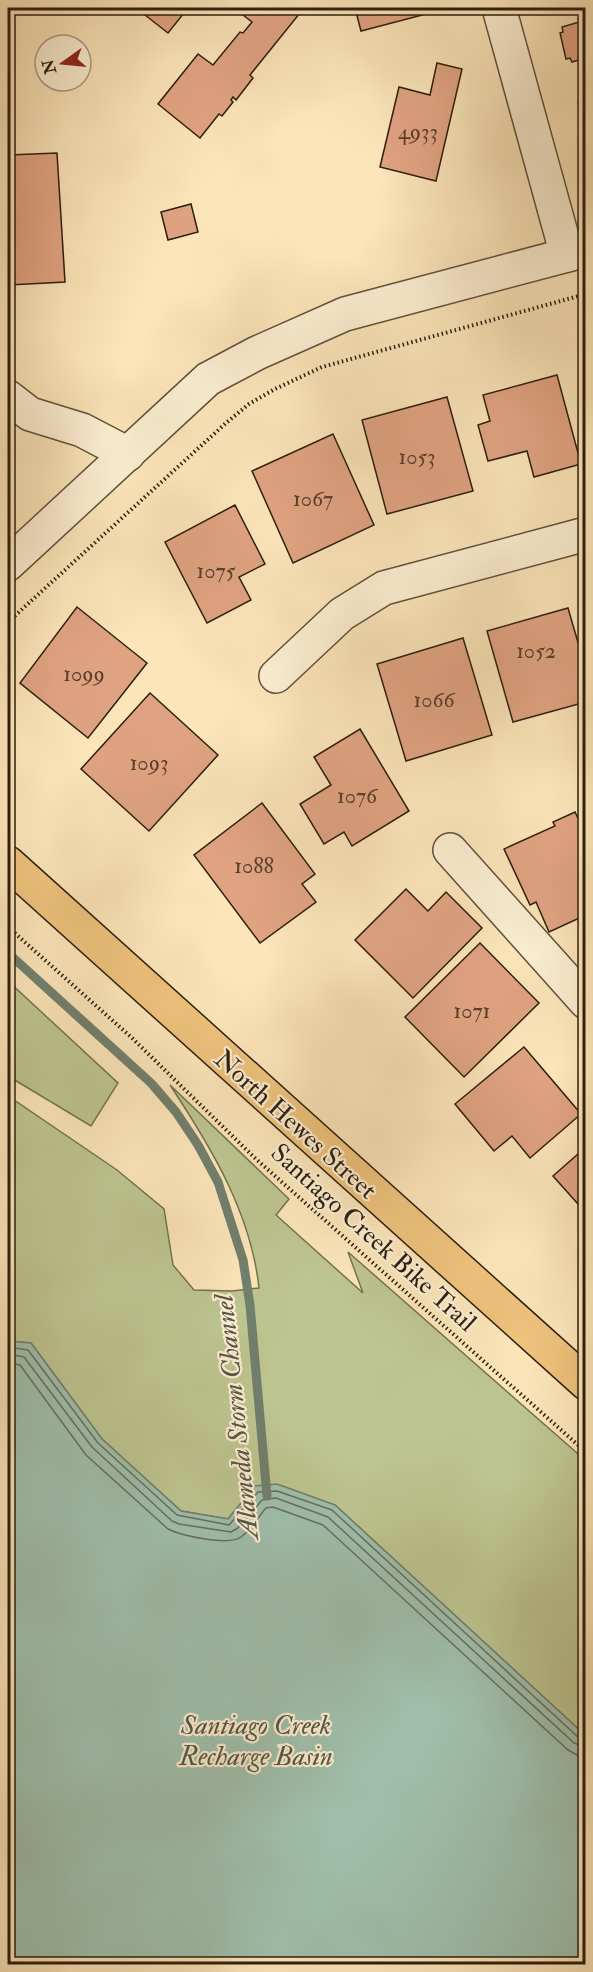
<svg xmlns="http://www.w3.org/2000/svg" width="593" height="1972" viewBox="0 0 593 1972" font-family="'IM FELL Double Pica',serif">
  <rect width="100%" height="100%" fill="#fbe5b9"/>
  <filter id="stains"><feTurbulence type="fractalNoise" baseFrequency=".00333" numOctaves="4"/><feColorMatrix values="0 0 0 0 .2 0 0 0 0 .09 0 0 0 0 .02 0 0 0 .5 -.17"/></filter>
  <radialGradient id="worn" r=".72"><stop offset=".6" stop-color="#630" stop-opacity="0"/><stop offset="1" stop-color="#630" stop-opacity=".3"/></radialGradient>
  <g fill="#bdc590" stroke="#757250" stroke-width="1.5">
    <path d="M8 981 118 1083 91 1126 8 1076Z"/>
    <path d="M170 1085 289 1199 276 1215 363 1293 348 1252 585 1460V1735L335 1505 255 1486 228 1519 181 1511 102 1439 31 1343 8 1341V1096L117 1170 164 1209 173 1265 194 1290 232 1291 259 1288C251 1213 211 1147 170 1085Z"/>
  </g>
  <path fill="#9fbfac" stroke="#717f6d" stroke-width="1.5" d="M8 1341 31 1343 102 1439 181 1511 228 1519 255 1486 277 1484 335 1505 585 1735V1964H8Z"/>
  <g fill="none" stroke-linecap="round" stroke-linejoin="round">
    <g stroke="#666e5e" stroke-width="1.5">
      <path d="M8 1347 28 1350 98 1443 177 1515 229 1525 258 1492 277 1491 332 1510 579 1738 586 1739"/>
      <path d="M8 1354 24 1357 92 1447 172 1521 179 1524 231 1532 238 1528 262 1500 276 1498 328 1517 574 1743 586 1747"/>
      <path d="M8 1363 20 1365 86 1455 168 1529C182 1536 229 1546 241 1537 251 1530 258 1517 266 1508L273 1507 323 1525 568 1750 577 1755 586 1756"/>
    </g>
    <path stroke="#717f6d" stroke-width="9" d="M8 953 151 1083 176 1112 198 1145 218 1182 243 1260 250 1305 267 1496"/>
  </g>
  <g fill="#e0a382" stroke="#2d1e0f" stroke-width="1.5">
    <path d="M151 8H188L168 33 145 15Z"/>
    <path d="M234 8H304L250 75 253 78 236 100 233 97 231 100 233 102 222 116 219 114 200 138 158 104 198 54 213 65 240 32 243 33 252 22Z"/>
    <path d="M355 8H429L430 13 361 31Z"/>
    <path d="M586 20V58L572 62 570 58 566 59 560 33 563 32 562 27Z"/>
    <path d="M437 63 462 69 436 181 380 167 399 87 430 95Z"/>
    <path d="M586 95V125L584 126 578 102 581 101 580 96Z"/>
    <path d="M57 153 65 282 9 285 8 155Z"/>
    <path d="M191 204 198 232 168 240 161 212Z"/>
    <path d="M557 375 581 464 534 477 527 451 488 461 478 425 490 421 483 395Z"/>
    <path d="M447 397 473 491 387 514 362 420Z"/>
    <path d="M333 434 374 525 293 563 252 471Z"/>
    <path d="M235 505 265 564 239 577 251 600 207 623 165 542Z"/>
    <path d="M77 607 147 663 88 738 20 683Z"/>
    <path d="M568 608 586 670V702L513 722 487 631Z"/>
    <path d="M463 638 492 735 406 761 377 664Z"/>
    <path d="M150 693 218 755 149 831 81 769Z"/>
    <path d="M360 729 409 811 352 846 344 832 324 844 300 804 331 785 314 757Z"/>
    <path d="M262 803 315 874 302 884 316 902 260 943 194 855Z"/>
    <path d="M575 812 586 835V915L549 932 536 902 530 905 504 849 555 826 553 822Z"/>
    <path d="M406 889 428 911 446 892 482 928 413 998 355 940Z"/>
    <path d="M480 943 539 1003 464 1077 405 1017Z"/>
    <path d="M524 1047 581 1114 530 1158 512 1136 494 1151 455 1104Z"/>
    <path d="M586 1147V1213L553 1176Z"/>
  </g>
  <g fill="none" stroke-linecap="round" stroke-linejoin="round">
    <defs>
      <g id="minor">
        <path d="M499 8 567 255"/>
        <path d="M8 397 30 414 82 430 128 454"/>
        <path d="M8 564 208 379 257 353 345 314 586 250"/>
        <path d="M276 676 342 614 384 588 586 534"/>
        <path d="M450 850 586 1002"/>
      </g>
      <path id="major" d="M8 863 586 1383"/>
    </defs>
    <use href="#minor" stroke="#60503a" stroke-width="36"/>
    <use href="#major" stroke="#2d1e0f" stroke-width="36"/>
    <g stroke="#2d1e0f" stroke-width="4" stroke-dasharray="1.5 3" stroke-linecap="butt">
      <path d="M8 622 226 423 249 404 275 389 322 367 586 294"/>
      <path d="M8 927 131 1037 257 1160 586 1452"/>
    </g>
    <use href="#minor" stroke="#fceed2" stroke-width="33"/>
    <use href="#major" stroke="#eec27c" stroke-width="33"/>
  </g>
  <g text-anchor="middle" stroke-width="4.5" stroke-linejoin="round" paint-order="stroke">
    <g font-size="22" fill="#5a3f2c">
      <text x="418" y="139">4933</text>
      <text x="417" y="464">1053</text>
      <text x="313" y="506">1067</text>
      <text x="216" y="578">1075</text>
      <text x="536" y="658">1052</text>
      <text x="84" y="681">1099</text>
      <text x="434" y="707">1066</text>
      <text x="149" y="770">1093</text>
      <text x="357" y="803">1076</text>
      <text x="254" y="873">1088</text>
      <text x="472" y="1018">1071</text>
    </g>
    <g font-size="26" fill="#2d1e0f" stroke="#fceed2">
      <text transform="translate(296 1124) rotate(42)" y="9">North Hewes Street</text>
      <text transform="translate(374 1237) rotate(42)" y="9">Santiago Creek Bike Trail</text>
    </g>
    <g font-size="27" font-style="italic" fill="#555646" stroke="#fceed2">
      <text transform="translate(236 1417) rotate(-96)" y="9">Alameda Storm Channel</text>
      <text x="256" y="1734">Santiago Creek<tspan x="256" dy="31">Recharge Basin</tspan></text>
    </g>
  </g>
  <rect width="593" height="1972" fill="none" stroke="#fbe5b9" stroke-width="30"/>
  <rect x="9" y="9" width="575" height="1954" fill="none" stroke="#2d1e0f" stroke-width="3"/>
  <rect x="15" y="15" width="563" height="1942" fill="none" stroke="#2d1e0f" stroke-width="1.5"/>
  <g transform="translate(63 63) rotate(255)"><circle r="28" fill="#fceed2" stroke="#a99b84" stroke-width="1.5"/>
  <path d="M0-4.5L10 22L0 15L-10 22Z" fill="#8f2418"/>
  <text y="-9" font-size="16" font-weight="bold" text-anchor="middle" fill="#2d1e0f">N</text>
  </g>
  <rect width="100%" height="100%" filter="url(#stains)"/>
  <rect width="100%" height="100%" fill="url(#worn)"/>
</svg>
